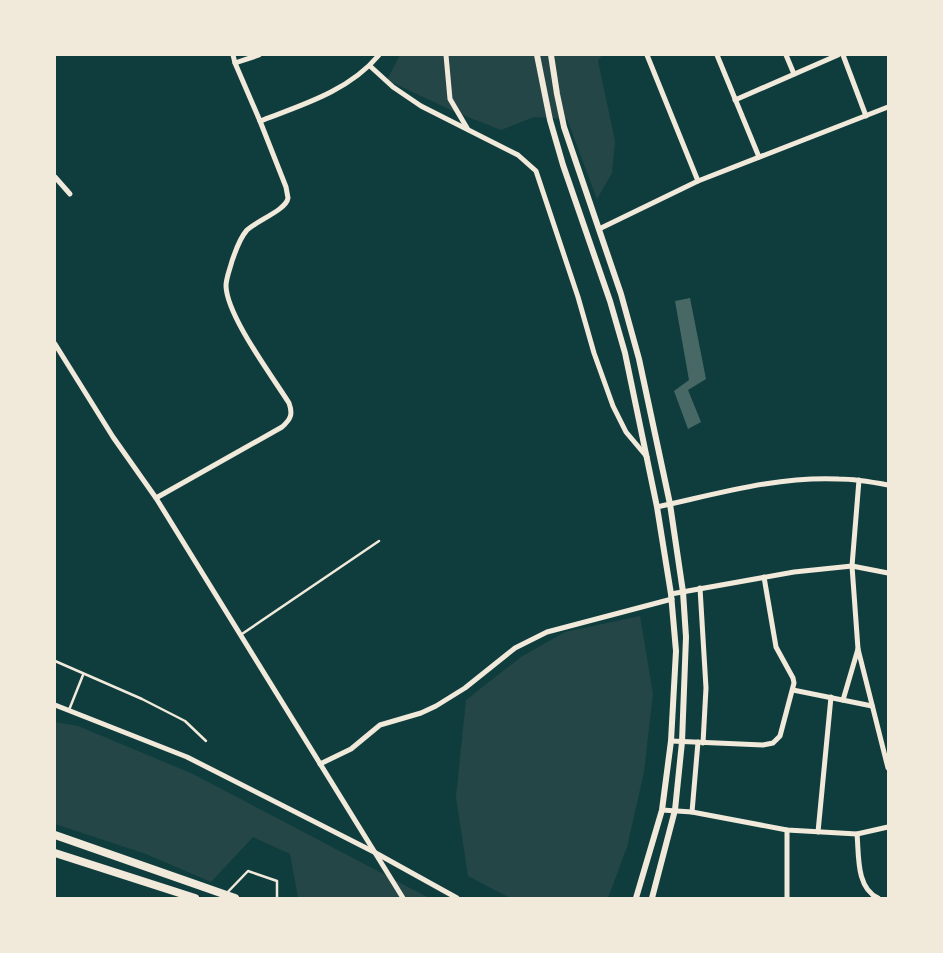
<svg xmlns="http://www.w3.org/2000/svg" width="943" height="953" viewBox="0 0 943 953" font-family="'Times New Roman',serif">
  <rect width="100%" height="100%" fill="#0f3d3e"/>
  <g fill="#244646">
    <path d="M400 55H602L598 61 615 141 612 173 597 199 567 119 534 117 501 130 453 111 387 80Z"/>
    <path d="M640 616 653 694 644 772 627 847 608 898H510L468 876 456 797 466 700 521 657 565 632Z"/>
    <path d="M55 722 78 726 193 774 429 898H298L290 854 253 837 211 882 146 854 55 824Z"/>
  </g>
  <path fill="#486865" d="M690 298 706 379 688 390 701 422 688 429 674 391 689 380 675 301Z"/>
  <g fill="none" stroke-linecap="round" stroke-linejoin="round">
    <g stroke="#f1e9da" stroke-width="2.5">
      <path d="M242 634 379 541"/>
      <path d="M55 661 142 699 185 721 206 741"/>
      <path d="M69 710 83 675"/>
      <path d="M222 898 248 871 277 881V898"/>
    </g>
    <g stroke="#f1e9da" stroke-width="5">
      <path d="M446 55 450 99 467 128"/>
      <path d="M647 55 698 181"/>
      <path d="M717 55 759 157"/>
      <path d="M786 55 794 74"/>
      <path d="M843 55 866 116"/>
      <path d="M235 63 259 55"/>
      <path d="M370 66 393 87 421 106 518 155 536 171 578 297 594 353 613 406 626 432 647 457"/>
      <path d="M735 100 838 55"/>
      <path d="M260 121C302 105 349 91 379 55"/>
      <path d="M55 177 70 194"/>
      <path d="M599 229 698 181 888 107"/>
      <path d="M55 344 113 437 156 498 403 898"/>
      <path d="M859 480 852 566 858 649 888 768"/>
      <path d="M156 498 282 427C291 419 293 414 289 403 272 376 227 316 226 286 226 278 230 269 232 261 236 250 239 239 247 230 258 220 286 210 288 198L286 187 260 121 235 63 233 55"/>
      <path d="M657 507C717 494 777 476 839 479 855 479 872 482 888 485"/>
      <path d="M700 588 706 688 703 743"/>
      <path d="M671 594 794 572 852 566 888 573"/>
      <path d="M793 690 872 706"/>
      <path d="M843 700 858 649"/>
      <path d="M55 705 187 757 374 852 457 898"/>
      <path d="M671 741 763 745 773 743 780 736 794 683 793 678 776 647 764 577"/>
      <path d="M320 764 351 749 380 725 421 713 436 706 465 688 515 648 547 632 672 599"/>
      <path d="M662 810 692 812 787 830 857 834 888 827"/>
      <path d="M692 812 698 742"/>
      <path d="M787 830V898"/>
      <path d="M818 832 831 697"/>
      <path d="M857 834C859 855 856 888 878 898"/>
    </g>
    <g stroke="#f1e9da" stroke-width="6">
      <path d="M537 55 550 120 563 165 610 301 625 353 657 507 671 594 676 651 671 741 662 810 636 898"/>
      <path d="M551 55 557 94 564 127 621 294 639 359 670 504 683 592 686 637 682 742 675 810 652 898"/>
    </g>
    <g stroke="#f1e9da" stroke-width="8">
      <path d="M55 835 235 898"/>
      <path d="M55 853 195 898"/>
    </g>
  </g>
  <rect width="943" height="953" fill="none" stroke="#f1e9da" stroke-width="112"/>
</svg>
